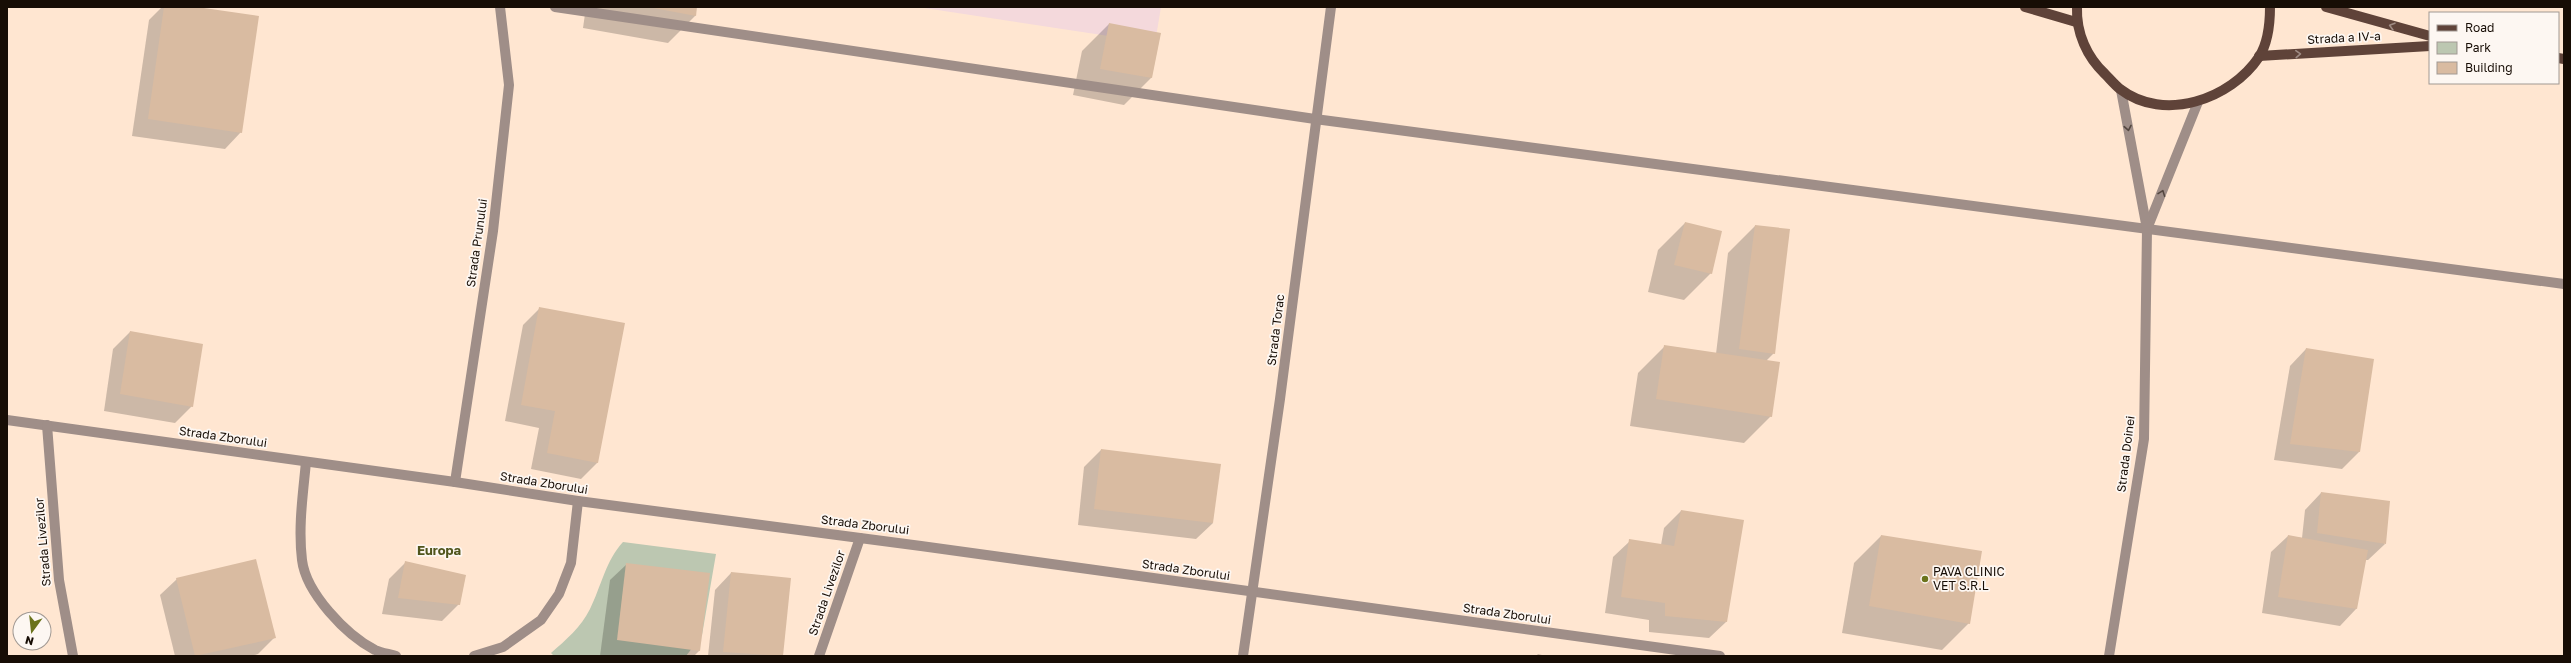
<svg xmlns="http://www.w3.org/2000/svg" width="2571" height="663" viewBox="0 0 2571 663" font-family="'Golos Text',sans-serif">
  <rect width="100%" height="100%" fill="#ffe6d1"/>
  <path fill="#f4d9dc" d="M918 7H1161L1155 43Z"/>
  <path fill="#bcc7b1" d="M623 542 716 554 702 635 686 656H554L551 653C566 640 581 627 590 609 601 587 606 560 623 542Z"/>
  <g fill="#0003">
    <path d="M162 7H190L241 132 225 149 132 136 149 20Z"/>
    <path d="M586 7H696L695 16 668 43 583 28Z"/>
    <path d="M1109 24 1159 34 1151 78 1124 105 1073 95 1082 51Z"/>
    <path d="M1685 223 1711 273 1684 300 1648 292 1658 250Z"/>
    <path d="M1755 226 1774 353 1766 361 1771 416 1744 443 1630 426 1638 373 1665 346 1716 354 1728 253Z"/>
    <path d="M540 308 598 462 581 479 531 469 539 428 505 421 523 325Z"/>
    <path d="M130 332 192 406 175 423 104 411 113 349Z"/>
    <path d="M2306 349 2373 360 2359 452 2342 469 2274 460 2290 366Z"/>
    <path d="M1101 450 1213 523 1196 539 1078 525 1084 467Z"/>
    <path d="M2321 493 2385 544 2368 560H2365L2356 609 2340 626 2262 613 2271 552 2288 536 2302 538 2305 510Z"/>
    <path d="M1681 511 1726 622 1709 638 1649 632V620L1605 613 1613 557 1630 541 1661 545 1664 528Z"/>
    <path d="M1881 536 1969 623 1942 650 1842 633 1854 563Z"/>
    <path d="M406 562 459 604 442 621 382 614 389 579Z"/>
    <path d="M627 564 709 574 699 651 694 656H600L610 580Z"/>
    <path d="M731 573 790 579 782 656H708L715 590Z"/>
    <path d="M177 579 274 638 258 654 251 656H175L160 595Z"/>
    <path d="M1538 654 1546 656H1536Z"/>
  </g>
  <g fill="#d9bba1">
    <path d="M164 7H197L259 16 242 133 148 119Z"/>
    <path d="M648 7H697L696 16Z"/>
    <path d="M1109 23 1161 33 1152 78 1100 69Z"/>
    <path d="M1685 222 1722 231 1712 274 1674 265Z"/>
    <path d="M1755 225 1790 229 1775 354 1739 349Z"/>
    <path d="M539 307 625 323 598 463 547 453 555 411 521 405Z"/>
    <path d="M130 331 203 344 193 407 120 394Z"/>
    <path d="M1664 345 1780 362 1772 417 1656 399Z"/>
    <path d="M2306 348 2374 359 2360 452 2290 444Z"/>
    <path d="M1101 449 1221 464 1213 523 1094 509Z"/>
    <path d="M2321 492 2390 501 2386 544 2317 533Z"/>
    <path d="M1681 510 1744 520 1727 622 1665 616V603L1621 597 1629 539 1674 546Z"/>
    <path d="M1881 535 1982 551 1970 624 1869 606Z"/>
    <path d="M2288 535 2368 550 2357 609 2278 597Z"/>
    <path d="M256 559 276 638 195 656 176 578Z"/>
    <path d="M405 561 466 575 460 605 398 598Z"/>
    <path d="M626 563 710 573 700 651 617 640Z"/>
    <path d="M731 572 791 578 783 656 723 652Z"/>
  </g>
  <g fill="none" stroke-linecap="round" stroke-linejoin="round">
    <g stroke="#9f8e88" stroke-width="10">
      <path d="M555 7 1315 119 2564 284"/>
      <path d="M2147 229 2198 102"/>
      <path d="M7 420 455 482 578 501 921 546 1720 656"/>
      <path d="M47 425 59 580 73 656"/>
      <path d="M306 462C303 494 298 527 302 560 306 593 346 635 375 650 382 653 390 654 396 656"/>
      <path d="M455 482 493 231 509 85 500 7"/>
      <path d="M474 656 503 647 541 620 559 594 571 563 578 501"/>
      <path d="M819 656 860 538"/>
      <path d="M1243 656 1280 399 1331 7"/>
      <path d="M2109 656 2144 439 2147 229 2121 90"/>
    </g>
    <g stroke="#5f4339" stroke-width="10">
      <path d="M2025 7 2076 22"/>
      <path d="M2077 7C2076 33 2087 57 2105 74 2110 79 2115 85 2120 89 2164 123 2231 99 2259 57 2268 43 2270 23 2270 7"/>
      <path d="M2326 7 2430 36"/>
      <path d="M2259 56 2430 46"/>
      <path d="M2558 58 2564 59"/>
    </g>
  </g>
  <defs><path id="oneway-chevron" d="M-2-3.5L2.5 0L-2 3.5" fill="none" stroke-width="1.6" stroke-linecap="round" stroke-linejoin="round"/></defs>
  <g stroke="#9e8b83">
    <use href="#oneway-chevron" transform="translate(2392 26) rotate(-164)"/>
    <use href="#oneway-chevron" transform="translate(2298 54) rotate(-3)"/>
  </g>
  <g stroke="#544740">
    <use href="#oneway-chevron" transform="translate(2128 128) rotate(79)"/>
    <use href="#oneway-chevron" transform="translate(2162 193) rotate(-69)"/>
  </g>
  <circle fill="#6b731c" stroke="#fdf7f2" stroke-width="1.5" cx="1925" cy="579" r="4"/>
  <g text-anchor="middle" stroke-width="3.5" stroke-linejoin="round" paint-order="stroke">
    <g font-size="12" fill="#170d05" stroke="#fdf7f2">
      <text transform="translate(2344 38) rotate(-3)" y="4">Strada a IV-a</text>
      <text transform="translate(477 243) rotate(-82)" y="4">Strada Prunului</text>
      <text transform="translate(1276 330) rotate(-83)" y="4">Strada Torac</text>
      <text transform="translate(223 437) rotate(8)" y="4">Strada Zborului</text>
      <text transform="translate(2126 454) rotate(-83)" y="4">Strada Doinei</text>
      <text transform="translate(544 483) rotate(9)" y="4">Strada Zborului</text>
      <text transform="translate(865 525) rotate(7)" y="4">Strada Zborului</text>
      <text transform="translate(43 542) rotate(-95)" y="4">Strada Livezilor</text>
      <text transform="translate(1186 570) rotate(8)" y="4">Strada Zborului</text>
      <text transform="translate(827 593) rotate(-71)" y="4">Strada Livezilor</text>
      <text transform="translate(1507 614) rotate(8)" y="4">Strada Zborului</text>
    </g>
    <g font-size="12" fill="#170d05" stroke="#fdf7f2" text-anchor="start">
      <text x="1933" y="576">PAVA CLINIC<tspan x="1933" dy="14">VET S.R.L</tspan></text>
    </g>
    <g font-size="13" font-weight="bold" fill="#50551c" stroke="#fdf7f2">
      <text x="439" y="555">Europa</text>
    </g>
  </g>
  <rect width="2571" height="663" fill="none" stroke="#170d05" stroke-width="16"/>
  <rect x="2429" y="12" width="130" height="72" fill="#fdf7f2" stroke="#a19993"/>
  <rect x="2437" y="25" width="20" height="6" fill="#5f4339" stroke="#a19993"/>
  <text x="2465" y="32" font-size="12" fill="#170d05">Road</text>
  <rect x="2437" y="42" width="20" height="12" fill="#bcc7b1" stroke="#a19993"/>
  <text x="2465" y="52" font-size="12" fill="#170d05">Park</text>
  <rect x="2437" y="62" width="20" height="12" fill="#d9bba1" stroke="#a19993"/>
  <text x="2465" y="72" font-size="12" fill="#170d05">Building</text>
  <g transform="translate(32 631) rotate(195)"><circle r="19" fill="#fdf7f2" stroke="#a19993"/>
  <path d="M0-3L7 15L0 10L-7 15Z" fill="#6b731c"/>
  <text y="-6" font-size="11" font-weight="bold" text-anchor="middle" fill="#170d05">N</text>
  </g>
</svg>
